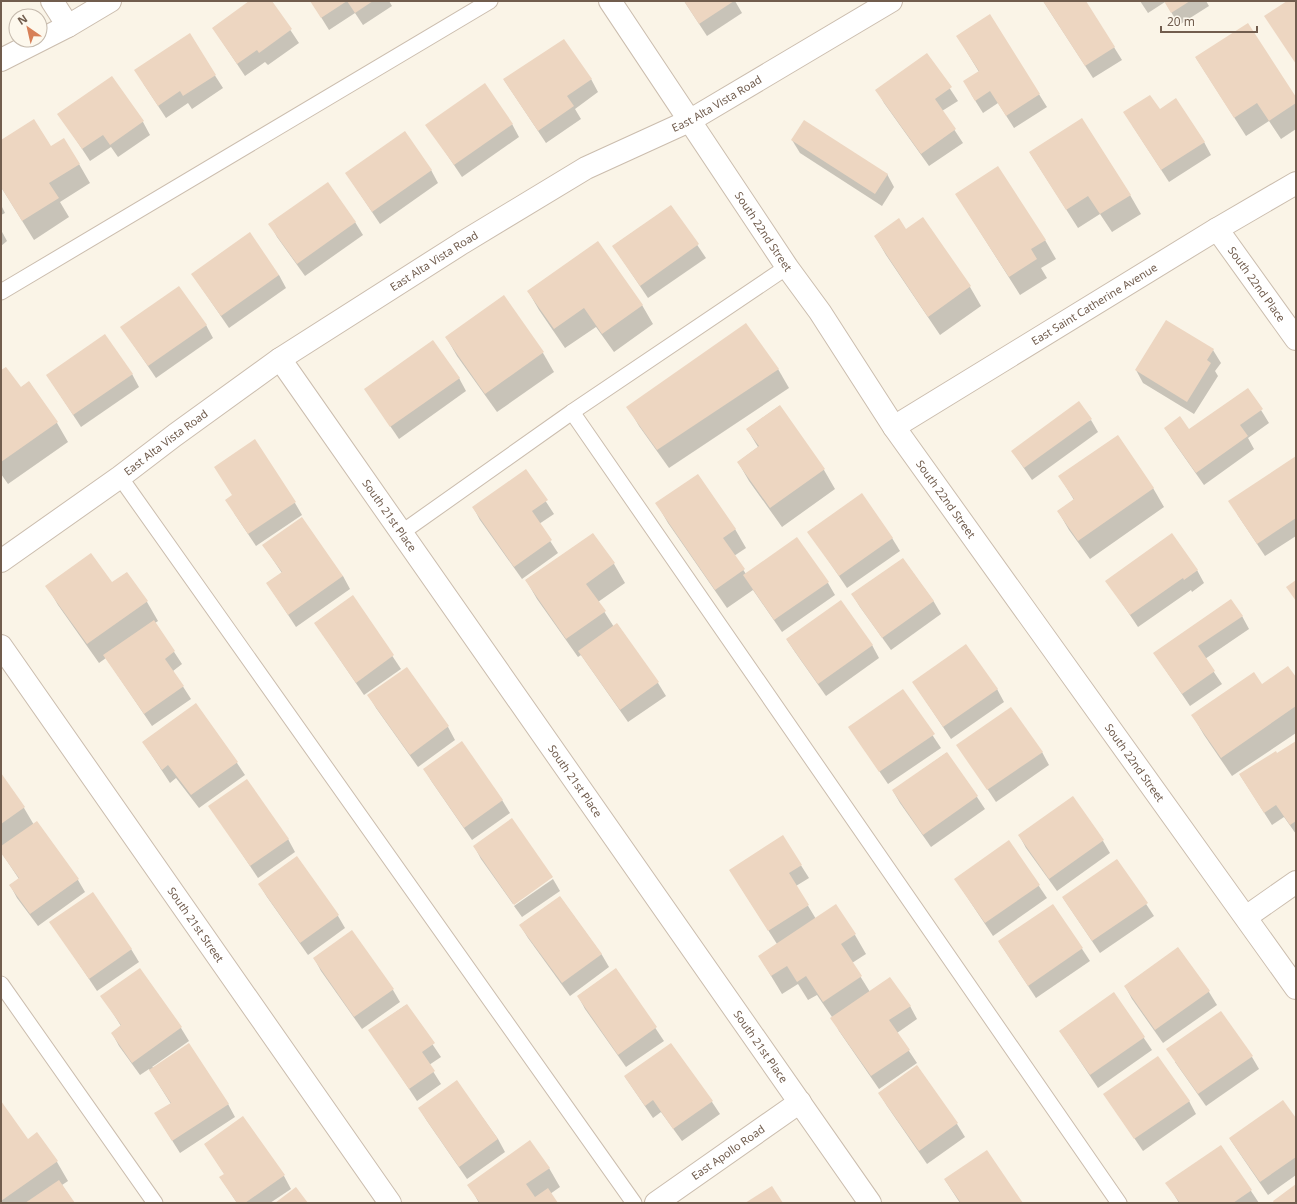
<svg xmlns="http://www.w3.org/2000/svg" width="1297" height="1204" viewBox="0 0 1297 1204" font-family="'Noto Sans',sans-serif">
  <rect width="100%" height="100%" fill="#faf4e7"/>
  <g fill="#0003">
    <path d="M251 1H271L299 43 268 65 265 62 245 76 213 28Z"/>
    <path d="M311 1H389L392 6 363 25 355 13 329 30Z"/>
    <path d="M684 1H735L742 13 707 36Z"/>
    <path d="M1043 1H1085L1122 60 1093 78Z"/>
    <path d="M1140 1H1206L1209 6 1179 25 1165 2 1148 13Z"/>
    <path d="M990 16 1047 107 1014 128 998 103 983 113 971 94 979 72 965 49Z"/>
    <path d="M189 35 223 88 192 109 188 103 166 118 143 83Z"/>
    <path d="M927 54 958 101 942 111 963 143 929 166 884 103 877 90Z"/>
    <path d="M1196 58 1296 98V129L1281 139 1269 121 1246 136Z"/>
    <path d="M591 79 598 92 575 109 581 119 546 143 504 80Z"/>
    <path d="M1159 110 1204 142 1211 155 1169 182 1132 125Z"/>
    <path d="M59 114 143 122 150 135 118 157 111 147 90 161Z"/>
    <path d="M512 124 519 137 462 177 427 125Z"/>
    <path d="M792 140 887 174 894 187 882 206 800 153Z"/>
    <path d="M1 141 51 147 79 164 90 183 60 202 69 217 34 240 1 187Z"/>
    <path d="M1030 153 1130 195 1141 214 1112 232 1100 214 1078 228Z"/>
    <path d="M431 170 438 183 380 224 346 173Z"/>
    <path d="M956 194 1045 240 1056 259 1041 268 1047 278 1020 295Z"/>
    <path d="M1 205 5 213 1 215Z"/>
    <path d="M671 206 706 258 648 298 613 246Z"/>
    <path d="M923 219 970 287 981 306 940 335 886 255 875 236 906 231Z"/>
    <path d="M355 222 363 235 305 276 277 237 270 224Z"/>
    <path d="M1 230 7 241 1 246Z"/>
    <path d="M192 274 279 275 286 288 229 328Z"/>
    <path d="M528 291 642 305 653 324 614 352 596 327 565 348 539 310Z"/>
    <path d="M206 325 213 338 156 378 122 328Z"/>
    <path d="M446 337 543 353 554 372 497 412 457 356Z"/>
    <path d="M1213 350 1221 363 1215 371 1218 376 1194 414 1143 383 1136 370Z"/>
    <path d="M778 369 789 388 669 468 639 426 628 407Z"/>
    <path d="M1 372 20 388 29 382 57 423 68 442 8 484 1 474Z"/>
    <path d="M132 374 139 387 81 427 47 375Z"/>
    <path d="M459 378 466 391 399 439 365 389Z"/>
    <path d="M1248 389 1269 423 1248 438 1254 449 1204 485 1173 441 1165 428 1189 430Z"/>
    <path d="M779 406 824 470 835 489 782 527 749 481 738 462 758 447 747 429Z"/>
    <path d="M1091 420 1098 432 1032 480 1012 451Z"/>
    <path d="M1296 457V536L1265 556 1237 514Z"/>
    <path d="M526 471 554 514 539 524 558 553 522 579 480 520 473 507Z"/>
    <path d="M1060 477 1153 488 1164 507 1090 559 1069 530 1058 511 1074 500Z"/>
    <path d="M233 496 295 503 302 515 256 546 234 513Z"/>
    <path d="M657 504 735 529 746 548 734 556 746 574 828 583 835 595 782 632 753 590 727 608 668 523Z"/>
    <path d="M809 532 892 538 900 551 847 588Z"/>
    <path d="M593 534 614 564 625 583 598 602 614 627 617 624 658 683 666 696 628 722 581 655 578 657 537 599 526 580Z"/>
    <path d="M263 545 343 576 350 589 296 627 267 583 282 573Z"/>
    <path d="M903 559 934 602 941 614 891 650 860 607 852 594Z"/>
    <path d="M1197 570 1204 583 1192 592 1191 590 1138 627 1107 581Z"/>
    <path d="M126 573 147 602 158 621 155 623 182 664 173 671 191 699 152 726 106 658 99 663 58 605 47 586 112 584Z"/>
    <path d="M353 597 401 669 364 695 315 623Z"/>
    <path d="M1242 616 1249 629 1205 659 1222 684 1190 706 1154 653Z"/>
    <path d="M787 640 872 645 879 658 826 696 795 652Z"/>
    <path d="M407 669 448 727 455 740 418 767 376 708 369 696Z"/>
    <path d="M1296 679V733L1232 776 1204 735 1193 716 1262 685Z"/>
    <path d="M913 682 997 689 1004 702 951 739Z"/>
    <path d="M903 691 941 748 888 784 849 727Z"/>
    <path d="M196 705 237 763 245 775 199 808 176 778 170 783 143 742Z"/>
    <path d="M1296 743V834L1284 817 1272 825 1240 775Z"/>
    <path d="M958 745 1042 752 1049 765 996 802Z"/>
    <path d="M946 753 977 797 985 809 931 847 900 803 893 791Z"/>
    <path d="M424 769 502 800 510 813 472 840 432 782Z"/>
    <path d="M1 775 24 808 34 825 78 880 85 892 38 926 17 898 10 885 19 879 1 852Z"/>
    <path d="M210 806 288 839 295 852 258 878Z"/>
    <path d="M1019 835 1103 841 1110 853 1057 891 1026 848Z"/>
    <path d="M783 837 809 878 796 886 816 919 855 935 866 954 852 963 870 992 910 1006 917 1019 897 1033 917 1063 879 1089 839 1031 832 1017 817 995 808 1000 798 984 782 994 759 956 777 944 738 883Z"/>
    <path d="M1009 842 1047 898 993 936 955 879Z"/>
    <path d="M474 846 552 877 513 904 481 859Z"/>
    <path d="M297 858 338 916 345 928 308 955 267 897 259 884Z"/>
    <path d="M1117 860 1154 916 1100 953 1063 898Z"/>
    <path d="M553 879 560 891 522 917 514 906Z"/>
    <path d="M560 897 602 955 609 967 570 996 528 938 520 925Z"/>
    <path d="M1053 905 1090 961 1036 998 999 942Z"/>
    <path d="M51 922 131 949 139 962 97 991Z"/>
    <path d="M1178 948 1209 992 1217 1005 1163 1043 1132 999 1125 986Z"/>
    <path d="M314 958 393 990 400 1002 362 1029 321 971Z"/>
    <path d="M616 969 664 1041 626 1067 585 1009 578 996Z"/>
    <path d="M139 970 181 1028 189 1041 152 1067 228 1104 235 1117 180 1153 163 1126 171 1104 149 1069 140 1075 119 1046 112 1033 121 1026 102 996Z"/>
    <path d="M1114 994 1152 1050 1098 1088 1060 1031Z"/>
    <path d="M406 1005 441 1057 429 1065 441 1084 417 1101 370 1030Z"/>
    <path d="M671 1044 712 1102 720 1114 682 1141 661 1112 653 1118 625 1077Z"/>
    <path d="M1252 1057 1259 1069 1206 1106 1175 1062Z"/>
    <path d="M917 1066 957 1124 965 1137 927 1164 887 1106 879 1093Z"/>
    <path d="M457 1082 498 1139 505 1152 467 1179 427 1121 419 1108Z"/>
    <path d="M1104 1094 1189 1101 1196 1114 1143 1151Z"/>
    <path d="M1 1103 27 1141 37 1134 57 1162 68 1181 62 1185 74 1203H1Z"/>
    <path d="M243 1118 284 1176 291 1189 270 1203H237L220 1177 225 1175 205 1144Z"/>
    <path d="M1296 1120V1175L1268 1195 1238 1151 1230 1139Z"/>
    <path d="M1221 1146 1259 1203H1179L1167 1183Z"/>
    <path d="M549 1168 560 1187 550 1194 557 1203H479L469 1185Z"/>
    <path d="M945 1180 1022 1203H960Z"/>
  </g>
  <g fill="#edd6c1">
    <path d="M249 1H272L292 29 259 53 257 50 237 64 212 28Z"/>
    <path d="M310 1H347L321 18Z"/>
    <path d="M347 1H373L355 13Z"/>
    <path d="M684 1H734L699 24Z"/>
    <path d="M1043 1H1086L1115 47 1085 66Z"/>
    <path d="M1164 1H1190L1171 13Z"/>
    <path d="M1287 1H1295L1296 2V64L1264 16Z"/>
    <path d="M990 14 1040 94 1006 116 990 91 975 101 963 81 979 71 956 36Z"/>
    <path d="M1248 23 1296 97V103L1269 121 1257 103 1234 118 1195 57Z"/>
    <path d="M190 33 216 75 183 96 180 91 158 106 134 70Z"/>
    <path d="M564 39 592 79 567 96 574 106 538 131 503 79Z"/>
    <path d="M927 53 952 87 935 99 956 129 921 154 875 90Z"/>
    <path d="M112 76 144 121 110 145 103 135 82 149 57 114Z"/>
    <path d="M485 83 513 124 454 165 425 125Z"/>
    <path d="M1150 95 1160 109 1176 98 1205 142 1161 170 1123 112Z"/>
    <path d="M1082 118 1131 195 1100 214 1088 196 1066 210 1029 152Z"/>
    <path d="M34 119 51 146 64 138 80 164 49 183 59 198 22 221 1 187V140Z"/>
    <path d="M804 120 888 174 875 194 791 140Z"/>
    <path d="M405 131 432 170 372 212 345 173Z"/>
    <path d="M998 166 1046 240 1031 249 1037 259 1009 277 955 194Z"/>
    <path d="M328 182 356 222 297 264 268 224Z"/>
    <path d="M671 205 699 244 640 286 612 246Z"/>
    <path d="M923 217 971 286 928 317 874 236 899 218 906 229Z"/>
    <path d="M250 232 279 275 221 316 191 274Z"/>
    <path d="M598 241 643 305 602 334 584 308 554 329 527 291Z"/>
    <path d="M179 286 207 325 148 366 120 327Z"/>
    <path d="M504 295 544 352 485 394 445 337Z"/>
    <path d="M1166 320 1214 349 1207 360 1211 363 1187 402 1135 370Z"/>
    <path d="M746 323 779 369 657 450 626 407Z"/>
    <path d="M105 334 133 374 73 415 46 375Z"/>
    <path d="M433 340 460 378 390 427 364 389Z"/>
    <path d="M6 367 21 387 29 381 58 422 1 462V370Z"/>
    <path d="M1248 388 1263 409 1240 425 1248 436 1196 473 1164 428 1180 416 1189 429Z"/>
    <path d="M1079 401 1092 419 1024 468 1011 451Z"/>
    <path d="M780 405 825 469 770 508 737 462 759 446 746 429Z"/>
    <path d="M1118 435 1154 488 1078 541 1057 511 1074 499 1058 476Z"/>
    <path d="M255 439 296 502 248 534 225 500 232 495 214 467Z"/>
    <path d="M1296 456V518L1257 544 1228 501Z"/>
    <path d="M526 469 548 500 532 511 552 540 514 567 472 507Z"/>
    <path d="M698 474 736 529 723 538 745 569 715 590 655 503Z"/>
    <path d="M862 493 893 538 839 576 807 532Z"/>
    <path d="M302 517 343 576 288 615 266 583 282 572 262 545Z"/>
    <path d="M593 533 615 563 586 584 606 611 566 639 525 580Z"/>
    <path d="M1172 533 1198 570 1184 580 1183 578 1130 615 1105 581Z"/>
    <path d="M797 537 829 582 774 620 743 575Z"/>
    <path d="M91 553 112 582 127 572 148 601 87 644 45 586Z"/>
    <path d="M903 558 934 601 882 638 851 594Z"/>
    <path d="M1296 580V601L1286 587Z"/>
    <path d="M353 595 394 655 356 683 314 623Z"/>
    <path d="M1231 599 1243 616 1198 646 1215 671 1182 694 1153 653Z"/>
    <path d="M841 600 873 645 818 684 786 639Z"/>
    <path d="M154 620 175 651 165 659 184 686 144 714 103 655Z"/>
    <path d="M617 623 659 682 620 710 578 651Z"/>
    <path d="M966 644 998 689 943 727 912 682Z"/>
    <path d="M1288 666 1296 677V706L1221 758 1191 715 1254 672 1262 684Z"/>
    <path d="M407 667 449 726 410 755 367 695Z"/>
    <path d="M903 689 935 734 879 772 848 727Z"/>
    <path d="M196 703 238 762 191 795 168 765 162 770 142 742Z"/>
    <path d="M1011 707 1043 752 987 790 956 745Z"/>
    <path d="M462 741 503 800 464 828 423 769Z"/>
    <path d="M1296 741V821L1290 825 1276 805 1264 813 1239 774 1276 751 1277 753Z"/>
    <path d="M947 752 978 796 923 835 892 790Z"/>
    <path d="M1 773 25 807 1 824Z"/>
    <path d="M247 779 289 839 250 866 208 806Z"/>
    <path d="M1073 796 1104 840 1049 879 1018 835Z"/>
    <path d="M512 818 553 877 514 905 473 846Z"/>
    <path d="M37 821 79 879 30 914 9 885 19 878 1 853V846Z"/>
    <path d="M783 835 802 865 789 873 809 905 768 931 729 870Z"/>
    <path d="M1009 840 1040 885 985 923 954 879Z"/>
    <path d="M297 856 339 915 300 943 258 884Z"/>
    <path d="M1117 859 1148 903 1092 941 1062 897Z"/>
    <path d="M93 892 132 949 89 979 49 922Z"/>
    <path d="M560 896 602 954 562 983 519 925Z"/>
    <path d="M836 904 856 934 841 944 862 976 823 1002 806 976 797 982 787 966 771 976 758 956Z"/>
    <path d="M1053 904 1083 948 1028 986 998 941Z"/>
    <path d="M352 930 394 989 354 1017 313 958Z"/>
    <path d="M1178 947 1210 991 1155 1030 1124 986Z"/>
    <path d="M140 968 182 1027 132 1063 111 1033 121 1025 100 996Z"/>
    <path d="M616 968 657 1027 618 1055 577 996Z"/>
    <path d="M890 977 911 1006 889 1020 910 1050 871 1076 830 1018Z"/>
    <path d="M1114 992 1145 1037 1090 1075 1059 1031Z"/>
    <path d="M407 1004 435 1043 422 1052 435 1071 409 1089 368 1030Z"/>
    <path d="M1221 1011 1253 1056 1198 1094 1166 1049Z"/>
    <path d="M189 1043 229 1104 172 1141 154 1113 171 1103 149 1070Z"/>
    <path d="M671 1043 713 1101 673 1129 653 1100 645 1106 624 1076Z"/>
    <path d="M1158 1056 1190 1101 1134 1139 1103 1094Z"/>
    <path d="M917 1065 958 1123 919 1151 878 1093Z"/>
    <path d="M457 1080 498 1139 459 1167 418 1108Z"/>
    <path d="M1283 1100 1296 1118V1157L1260 1182 1229 1138Z"/>
    <path d="M1 1101 28 1139 37 1132 58 1161 1 1201Z"/>
    <path d="M243 1116 285 1175 245 1203H237L219 1177 224 1174 204 1144Z"/>
    <path d="M530 1140 550 1168 526 1184 535 1197 548 1188 558 1203H480L467 1185Z"/>
    <path d="M1221 1145 1252 1190 1233 1203H1180L1165 1183Z"/>
    <path d="M987 1150 1023 1203H961L944 1179Z"/>
    <path d="M59 1180 75 1203H25Z"/>
    <path d="M1296 1184V1203H1274L1273 1201Z"/>
    <path d="M772 1186 783 1203H745Z"/>
    <path d="M296 1187 308 1203H275Z"/>
  </g>
  <g fill="none" stroke-linecap="round" stroke-linejoin="round">
    <defs>
      <g id="lane">
        <path d="M1 292 490 1"/>
        <path d="M572 412 1119 1203"/>
        <path d="M120 477 634 1203"/>
        <path d="M401 533 572 412 787 267"/>
        <path d="M1 984 155 1203"/>
      </g>
      <g id="street">
        <path d="M52 1 68 26"/>
        <path id="s1" d="M610 1 787 267 820 312 894 427 1296 988"/>
        <path d="M1 60 68 26 110 1"/>
        <path id="s2" d="M1217 229 1296 339"/>
        <path id="s3" d="M280 359 870 1203"/>
        <path id="s4" d="M894 427 1217 229 1296 183"/>
        <path id="s5" d="M1 561 120 477 175 435 280 359 462 243 586 168 689 121 891 1"/>
        <path id="s6" d="M1 646 390 1203"/>
        <path d="M1246 917 1296 882"/>
        <path id="s7" d="M656 1203 800 1102"/>
      </g>
    </defs>
    <use href="#lane" stroke="#cbbdae" stroke-width="17"/>
    <use href="#street" stroke="#cbbdae" stroke-width="24"/>
    <use href="#lane" stroke="#fff" stroke-width="15"/>
    <use href="#street" stroke="#fff" stroke-width="22"/>
  </g>
  <g text-anchor="middle" stroke-width="3.5" stroke-linejoin="round" paint-order="stroke">
    <g font-size="11" fill="#715d4e" stroke="#fdf8ed">
      <text dy="4" stroke="none"><textPath href="#s5" startOffset="851">East Alta Vista Road</textPath></text>
      <text dy="4" stroke="none"><textPath href="#s1" startOffset="277">South 22nd Street</textPath></text>
      <text dy="4" stroke="none"><textPath href="#s5" startOffset="527">East Alta Vista Road</textPath></text>
      <text dy="4" stroke="none"><textPath href="#s2" startOffset="68">South 22nd Place</textPath></text>
      <text dy="4" stroke="none"><textPath href="#s4" startOffset="235">East Saint Catherine Avenue</textPath></text>
      <text dy="4" stroke="none"><textPath href="#s5" startOffset="203">East Alta Vista Road</textPath></text>
      <text dy="4" stroke="none"><textPath href="#s1" startOffset="601">South 22nd Street</textPath></text>
      <text dy="4" stroke="none"><textPath href="#s3" startOffset="191">South 21st Place</textPath></text>
      <text dy="4" stroke="none"><textPath href="#s1" startOffset="925">South 22nd Street</textPath></text>
      <text dy="4" stroke="none"><textPath href="#s3" startOffset="515">South 21st Place</textPath></text>
      <text dy="4" stroke="none"><textPath href="#s6" startOffset="340">South 21st Street</textPath></text>
      <text dy="4" stroke="none"><textPath href="#s3" startOffset="839">South 21st Place</textPath></text>
      <text dy="4" stroke="none"><textPath href="#s7" startOffset="88">East Apollo Road</textPath></text>
    </g>
  </g>
  <rect width="1297" height="1204" fill="none" stroke="#715d4e" stroke-width="4"/>
  <g transform="translate(28 28) rotate(326)"><circle r="19" fill="#fdf8ed" stroke="#c5baad"/>
  <path d="M0-3L7 15L0 10L-7 15Z" fill="#d78058"/>
  <text y="-6" font-size="11" font-weight="bold" text-anchor="middle" fill="#715d4e">N</text>
  </g>
  <path d="M1161 26v6h96v-6" fill="none" stroke="#715d4e" stroke-width="2"/>
  <text x="1167" y="26" font-size="12" fill="#715d4e" stroke="#fdf8ed" stroke-width="3" paint-order="stroke">20 m</text>
</svg>
